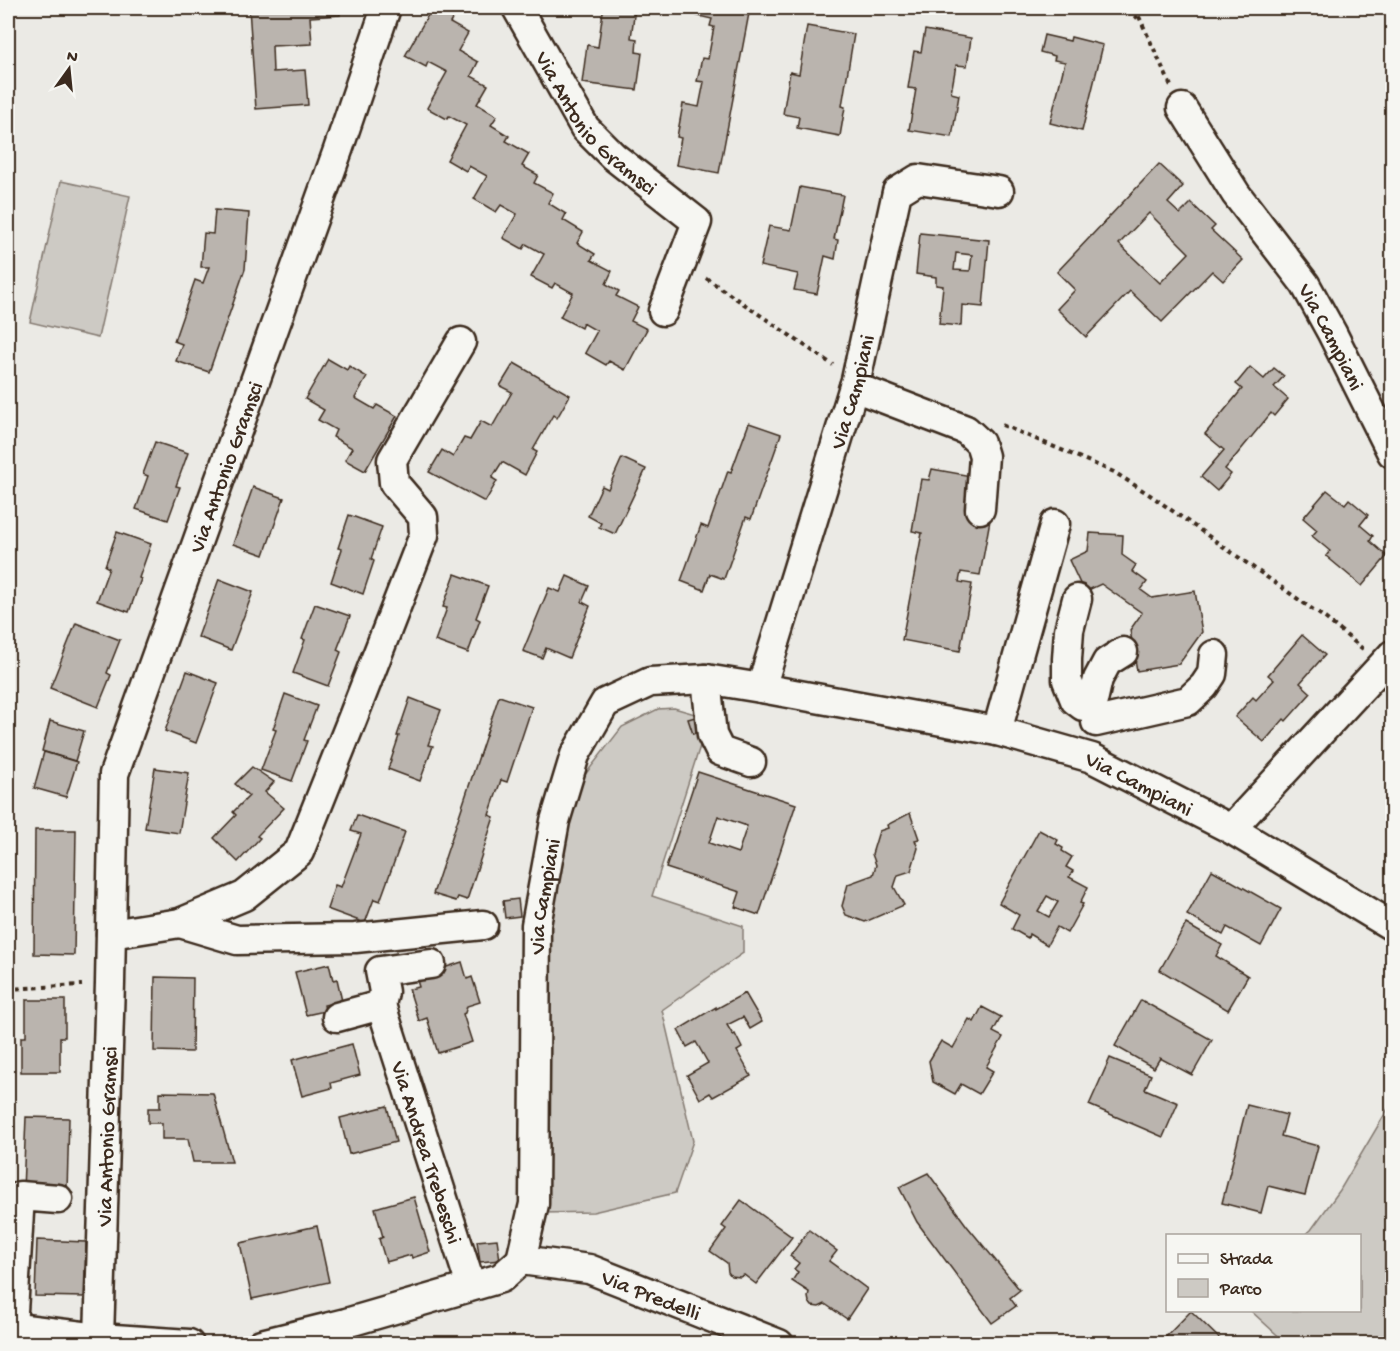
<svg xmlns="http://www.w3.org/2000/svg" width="1400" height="1351" viewBox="0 0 1400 1351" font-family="'Gochi Hand',sans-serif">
  <rect width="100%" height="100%" fill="#ebeae5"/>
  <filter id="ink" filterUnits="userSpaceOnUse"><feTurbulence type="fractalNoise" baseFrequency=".0167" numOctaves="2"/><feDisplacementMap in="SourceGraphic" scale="12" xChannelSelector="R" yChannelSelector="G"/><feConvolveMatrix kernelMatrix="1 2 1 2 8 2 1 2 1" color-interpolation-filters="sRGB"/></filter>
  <g filter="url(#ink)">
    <g fill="#cdcac4" stroke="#847a71" stroke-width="1.5">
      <path d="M61 181 130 196 98 338 30 322Z"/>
      <path d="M674 708 709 718 652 896 743 926V953L662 1010 693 1141 675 1193 593 1212 543 1213 545 940 555 851 584 776 622 727 658 709Z"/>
      <path d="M1392 1102V1343H1286L1251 1311 1360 1310V1236L1305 1235 1311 1230 1340 1190Z"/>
    </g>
    <g fill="#bab4ae" stroke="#3b2a1e" stroke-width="1.5" fill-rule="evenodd">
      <path d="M249 8H340V15L310 17 312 44 272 46 273 72 305 70 308 105 256 109Z"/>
      <path d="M432 8H450L457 11 450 23 468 33 458 51 478 62 471 76 488 85 477 104 497 116 491 125 509 136 506 141 529 154 522 166 538 175 534 183 553 193 548 203 566 214 563 220 583 232 577 243 595 254 591 260 612 271 606 284 619 291 616 296 638 307 631 321 647 329 625 370 609 361 606 365 585 353 597 331 583 323 581 328 560 317 573 293 555 283 552 288 531 277 544 254 526 244 523 249 503 238 517 214 501 205 496 212 474 199 487 176 469 166 466 171 447 160 466 125 449 116 447 119 427 108 447 72 428 62 426 67 405 56Z"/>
      <path d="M600 8H635L631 38 637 39 636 52 642 53 637 90 582 83 587 45 598 47 603 11 600 10Z"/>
      <path d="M673 8H750L719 173 676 165 681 138 677 137 683 104 699 107 704 82 697 81 702 58 708 59 714 27 710 26 712 19 673 10Z"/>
      <path d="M807 26 854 34 842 106 845 107 840 136 797 128 799 117 783 114 790 72 799 74Z"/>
      <path d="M925 30 971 38 967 66 956 65 951 93 959 95 952 137 909 130 916 89 908 88 914 51 921 52Z"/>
      <path d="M1044 35 1070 41 1071 37 1103 45 1082 131 1050 123 1065 62 1054 60 1055 56 1040 52Z"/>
      <path d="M1159 164 1183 186 1168 203 1180 214 1191 203 1215 226 1211 230 1243 260 1223 281 1212 271 1162 322 1130 291 1086 337 1057 309 1075 290 1057 272ZM1149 213 1189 253 1160 283 1119 244Z"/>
      <path d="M800 187 843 195 834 239 838 240 835 259 825 256 817 294 794 290 798 274 760 266 769 226 791 230Z"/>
      <path d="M215 210 249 213 245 269 209 372 176 361 182 344 174 341 195 280 203 283 209 267H201L204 233 213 234Z"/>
      <path d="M920 233 989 240 983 307 962 305 961 326 939 324 943 286 936 285V277L916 274ZM956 253 972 255 970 271 954 270Z"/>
      <path d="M328 359 347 370 349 366 367 377 355 398 374 409 377 405 397 416 365 471 345 460 352 448 333 437 336 430 318 420 324 410 305 399Z"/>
      <path d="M514 363 570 395 557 418 553 415 533 450 537 452 525 475 502 462 492 478 497 481 485 502 429 472 442 450 453 457 464 438 470 440 481 421 492 427 512 392 500 386Z"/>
      <path d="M1250 367 1264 379 1274 368 1284 376 1274 387 1288 399 1274 416 1271 413 1225 469 1231 474 1217 491 1201 477 1224 450 1205 434 1242 389 1236 384Z"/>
      <path d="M749 423 781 434 751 519 746 517 724 579 710 574 704 590 681 581 701 525 708 528 728 471 731 472Z"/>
      <path d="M155 442 188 453 176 486 180 487 168 520 136 509 148 476 143 474Z"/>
      <path d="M622 458 646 469 615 534 599 527 601 523 588 516 602 486 608 489Z"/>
      <path d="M932 469 977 477 970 516 990 520 980 575 961 572 959 582 972 584 960 651 902 640 922 533 912 531 921 479 929 480Z"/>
      <path d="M253 487 284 498 264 555 233 544Z"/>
      <path d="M1327 490 1345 504 1349 499 1368 515 1360 525 1373 536 1370 541 1387 556 1362 586 1326 556 1330 551 1312 536 1317 530 1303 518Z"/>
      <path d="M349 515 382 527 371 559 374 561 363 594 331 582 342 549 338 548Z"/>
      <path d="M117 532 151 544 139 578 141 579 129 612 97 601 109 568 105 566Z"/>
      <path d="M1090 533 1123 535 1122 555 1136 565 1132 571 1147 582 1141 590 1152 598 1195 591 1202 632 1179 664 1137 671 1130 630 1142 613 1101 584 1084 592 1069 560 1088 551Z"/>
      <path d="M455 574 488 586 476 618 480 620 468 653 435 641 447 608 443 607Z"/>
      <path d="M567 576 589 586 582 602 590 606 569 658 546 648 542 658 523 651 549 588 560 592Z"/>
      <path d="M219 579 253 592 231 650 198 637Z"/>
      <path d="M315 604 350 616 337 650 341 652 328 686 293 673 305 640 302 639Z"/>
      <path d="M76 623 120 640 107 673 111 675 98 707 50 688Z"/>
      <path d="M1302 635 1325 655 1300 683 1311 693 1286 721 1284 719 1264 742 1235 717 1253 697 1256 700 1274 680 1268 675Z"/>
      <path d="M187 671 218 683 196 743 165 731Z"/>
      <path d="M285 694 317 706 304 740 307 741 292 781 261 770 276 730 273 729Z"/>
      <path d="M499 696 532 707 507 782 501 780 489 815 494 817 467 900 458 897 456 901 433 894Z"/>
      <path d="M410 698 441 710 428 745 433 746 420 781 388 769 399 736H397Z"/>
      <path d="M699 716 703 730 693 734 688 719Z"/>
      <path d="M50 721 84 731 75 761 42 751Z"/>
      <path d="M44 752 77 762 66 797 34 788Z"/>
      <path d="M252 767 274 782 265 792 284 808 257 836 260 838 238 862 214 838 236 815 233 812 249 796 235 784Z"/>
      <path d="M155 768 189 773 179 833 145 828Z"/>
      <path d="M698 772 796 804 759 915 735 907 740 892 666 868ZM718 816 747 826 738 853 709 843Z"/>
      <path d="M910 813 919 839 915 840 918 848 911 871 898 875 894 887 904 905 865 922 846 915 842 906 848 884 873 875 876 865 872 854 879 831 888 828 887 825Z"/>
      <path d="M357 815 405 832 380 901 374 899 365 923 327 909 335 885 341 887 361 834 351 831Z"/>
      <path d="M35 830H76L74 955 34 954Z"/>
      <path d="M1039 830 1058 840 1056 844 1063 848 1062 851 1072 857 1066 867 1073 871 1069 877 1088 887 1080 903 1083 904 1067 933 1057 927 1047 945 1029 934 1028 938 1012 929 1019 915 999 903ZM1047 896 1058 902 1049 917 1038 911Z"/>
      <path d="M1212 870 1281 909 1261 946 1227 927 1223 935 1187 915Z"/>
      <path d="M518 899 520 916 505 918 503 901Z"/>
      <path d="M1186 924 1222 945 1216 956 1248 976 1228 1010 1160 970Z"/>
      <path d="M462 962 467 979 472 977 480 1002 467 1006 465 1013 463 1014 472 1042 438 1053 427 1018 419 1021 409 989 419 987 416 977Z"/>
      <path d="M329 964 333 980 337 979 342 1001 324 1005 325 1011 306 1015 295 972Z"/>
      <path d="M155 977 193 978 192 1052 154 1051Z"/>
      <path d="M745 993 762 1022 750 1029 743 1017 727 1025 733 1035 735 1034 742 1048 737 1051 751 1076 713 1097 710 1093 700 1099 687 1075 708 1063 696 1042 687 1047 678 1030 716 1007V1009Z"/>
      <path d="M26 1000H65V1037H60V1072H21V1037H26Z"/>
      <path d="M1141 1000 1212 1040 1192 1075 1160 1058 1154 1068 1115 1046Z"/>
      <path d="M982 1007 1001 1017 993 1032 1003 1037 986 1067 993 1071 979 1094 961 1084 955 1094 933 1082 929 1061 941 1041 953 1048 969 1019 974 1022Z"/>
      <path d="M352 1044 360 1075 331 1083 332 1088 302 1096 292 1060Z"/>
      <path d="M1110 1058 1151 1075 1145 1089 1178 1103 1163 1137 1089 1105Z"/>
      <path d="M160 1092 213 1093 232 1162H193L188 1139H162V1123H148V1108H160Z"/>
      <path d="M1247 1105 1287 1115 1281 1136 1318 1146 1305 1195 1268 1186 1261 1213 1222 1203Z"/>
      <path d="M387 1106 396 1142 349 1154 340 1118Z"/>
      <path d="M26 1117 69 1118 67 1191 23 1190Z"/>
      <path d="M928 1173 967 1226 1020 1290 1010 1298 1016 1306 992 1323 917 1222 899 1187Z"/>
      <path d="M414 1197 430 1252 412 1258 411 1255 386 1262 379 1239 383 1237 375 1208Z"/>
      <path d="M741 1200 792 1237 756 1284 744 1275 740 1277 731 1276 728 1272 727 1263 710 1251 726 1229 722 1226Z"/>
      <path d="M317 1226 329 1282 252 1299 240 1243Z"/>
      <path d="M809 1230 837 1251 829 1261 867 1289 847 1319 825 1304 819 1307 812 1306 809 1302 808 1297 809 1292 792 1281 798 1272 794 1269 799 1263 790 1256Z"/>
      <path d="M497 1239 500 1260 480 1262 477 1241Z"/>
      <path d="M37 1240 86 1242 84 1297 35 1296Z"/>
      <path d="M1191 1311 1225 1344H1163L1161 1342Z"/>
    </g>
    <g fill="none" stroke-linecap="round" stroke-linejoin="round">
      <defs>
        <g id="minor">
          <path id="s1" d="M517 8 585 128 613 156 697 222 663 311"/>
          <path id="s2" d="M1182 108 1236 194 1305 284 1332 333 1392 453"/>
          <path d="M854 387 966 430 980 443 984 456 980 509"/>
          <path d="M1077 599 1069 630 1067 659V680L1075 700 1083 706"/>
          <path d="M706 679 712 735 720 751 751 762"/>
          <path id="s3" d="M761 688 856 380 897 192 918 179 999 191"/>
          <path d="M1093 701 1098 679 1107 662 1123 652"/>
          <path d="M1096 722 1188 701 1204 686 1212 674 1214 655"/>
          <path d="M997 731 1055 524"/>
          <path d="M1231 829 1392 655"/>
          <path d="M180 923 237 940 355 938 483 925"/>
          <path d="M111 934 180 923 244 896 299 852 353 717 424 535 423 517 394 483 392 460 461 342"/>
          <path d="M381 1005 384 992 380 971 431 964"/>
          <path id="s4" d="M337 1017 381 1005 471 1286"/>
          <path id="s5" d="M521 1260 534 1204 536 925 555 821 575 755 605 703 650 682 706 679 761 688 997 731 1092 758 1231 829 1392 926"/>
          <path id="s6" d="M521 1260 589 1269 779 1344"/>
          <path d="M8 1327 99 1338 189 1344"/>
          <path d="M12 1328 20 1196 58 1199"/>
          <path id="s7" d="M100 1344 99 1338 110 983 114 774 338 150 386 8"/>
          <path d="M261 1344 346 1323 501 1278 521 1260"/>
        </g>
      </defs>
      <use href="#minor" stroke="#3b2a1e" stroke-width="33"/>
      <g stroke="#3b2a1e" stroke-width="4" stroke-dasharray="4.5 4.5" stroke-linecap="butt">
        <path d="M1129 8 1139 20"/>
        <path d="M1135 8 1171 86"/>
        <path d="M706 278 833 365"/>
        <path d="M1002 425 1114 472 1150 495 1325 618 1363 649"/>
        <path d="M8 989 82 985"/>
      </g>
      <use href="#minor" stroke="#f6f6f2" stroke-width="28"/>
    </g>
  </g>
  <g text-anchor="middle" stroke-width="4.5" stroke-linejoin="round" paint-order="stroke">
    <g font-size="22" fill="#3b2a1e" stroke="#f6f6f2">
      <text dy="8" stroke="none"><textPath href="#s1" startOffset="141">Via Antonio Gramsci</textPath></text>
      <text dy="8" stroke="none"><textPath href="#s2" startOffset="274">Via Campiani</textPath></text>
      <text dy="8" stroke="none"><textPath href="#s3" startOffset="310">Via Campiani</textPath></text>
      <text dy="8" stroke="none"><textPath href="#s7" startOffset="897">Via Antonio Gramsci</textPath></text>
      <text dy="8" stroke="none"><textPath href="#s5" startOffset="1125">Via Campiani</textPath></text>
      <text dy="8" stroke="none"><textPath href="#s5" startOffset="366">Via Campiani</textPath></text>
      <text dy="8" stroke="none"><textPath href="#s7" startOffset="208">Via Antonio Gramsci</textPath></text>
      <text dy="8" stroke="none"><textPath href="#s4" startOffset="200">Via Andrea Trebeschi</textPath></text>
      <text dy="8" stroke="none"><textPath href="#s6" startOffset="136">Via Predelli</textPath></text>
    </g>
  </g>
  <rect width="1400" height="1351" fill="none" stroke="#f6f6f2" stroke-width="30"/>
  <rect x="15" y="15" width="1370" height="1321" fill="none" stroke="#3b2a1e" stroke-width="2" filter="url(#ink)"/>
  <rect x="1166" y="1234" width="195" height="78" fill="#f6f6f2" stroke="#aba49d" stroke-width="1.5"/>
  <rect x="1178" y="1254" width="30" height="9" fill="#f6f6f2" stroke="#aba49d" stroke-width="1.5"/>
  <text x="1220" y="1264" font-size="18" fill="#3b2a1e">Strada</text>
  <rect x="1178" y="1279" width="30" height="18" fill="#cdcac4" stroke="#aba49d" stroke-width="1.5"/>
  <text x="1220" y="1294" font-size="18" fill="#3b2a1e">Parco</text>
  <g transform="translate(69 69) rotate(15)" stroke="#f6f6f2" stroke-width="4.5" paint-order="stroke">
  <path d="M0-4.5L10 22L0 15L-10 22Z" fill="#3b2a1e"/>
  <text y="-9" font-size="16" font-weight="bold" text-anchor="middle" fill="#3b2a1e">N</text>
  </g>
</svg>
